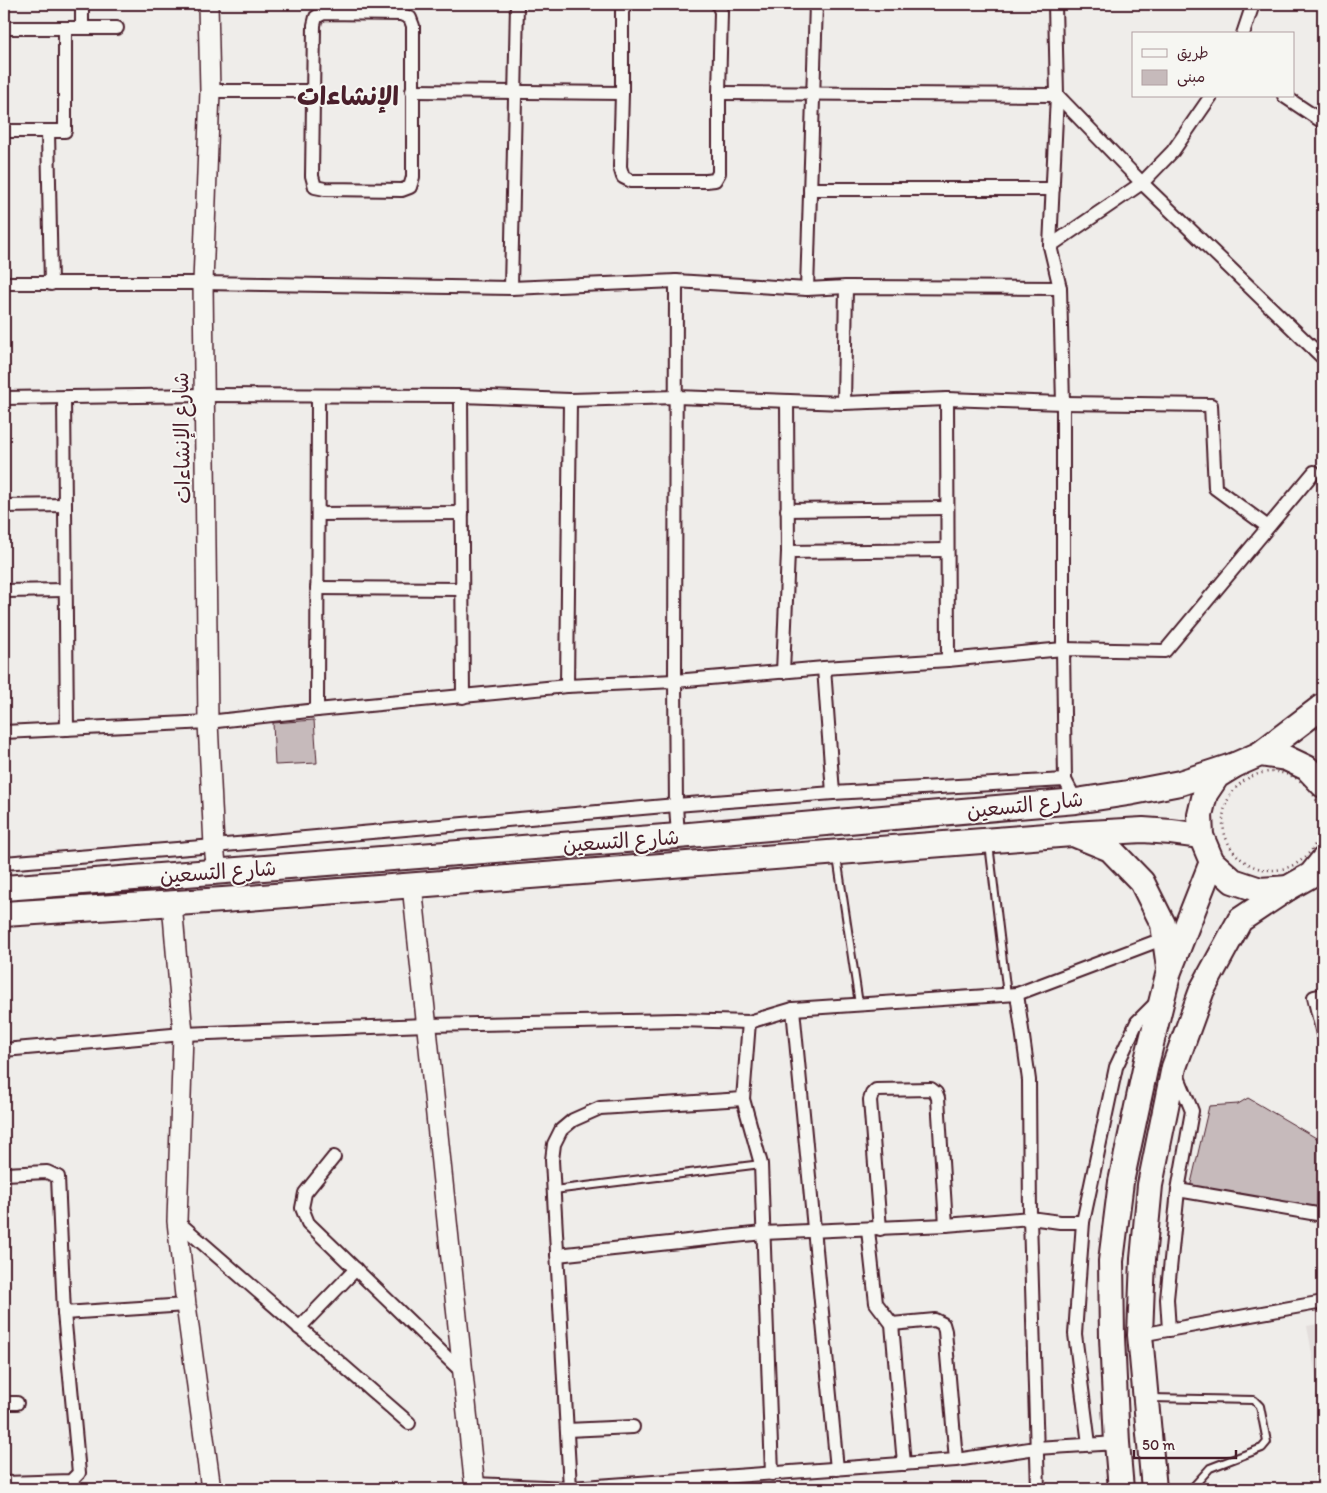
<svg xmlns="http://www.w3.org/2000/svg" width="1327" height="1493" viewBox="0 0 1327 1493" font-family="Itim,'Playpen Sans Arabic',sans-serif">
  <rect width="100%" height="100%" fill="#efedea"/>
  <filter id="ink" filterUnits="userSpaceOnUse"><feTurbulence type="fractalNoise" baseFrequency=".02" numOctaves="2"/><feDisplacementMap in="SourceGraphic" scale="10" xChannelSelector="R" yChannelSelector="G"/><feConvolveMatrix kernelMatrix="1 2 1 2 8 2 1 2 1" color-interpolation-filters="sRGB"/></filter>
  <g filter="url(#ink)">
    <path fill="#e3dedc" d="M1323 1323V1415L1307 1326Z"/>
    <g fill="#c6babb" stroke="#4a1f2b">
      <path d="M314 720 317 763 275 765 273 723Z"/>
      <path d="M1248 1098 1323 1142V1215L1189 1192 1209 1106 1238 1104Z"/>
    </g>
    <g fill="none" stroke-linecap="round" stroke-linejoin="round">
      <defs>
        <g id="lane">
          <path d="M989 844 1007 995"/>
          <path d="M837 857 859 1004"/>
          <path d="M554 1190 761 1164"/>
          <path d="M1150 1398 1254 1400 1260 1406 1267 1442 1262 1448 1210 1468 1191 1489"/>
        </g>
        <g id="street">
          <path d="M82 4V28"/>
          <path d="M626 4 622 11V93L620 167 623 177 631 181H706L715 180 719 173V93L721 12 718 4"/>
          <path d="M1055 4 1057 95 1050 246 1060 288 1063 403V649L1065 780 1076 801"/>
          <path d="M324 13 401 14 410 18 413 26V177L410 187 402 190 325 189 315 187 312 176 314 25 316 17Z"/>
          <path d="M4 28H117"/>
          <path d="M1243 34 1253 4"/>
          <path d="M210 91H313"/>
          <path d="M412 91 622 93"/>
          <path d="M719 93 1057 95 1142 183 1323 358"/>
          <path d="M1284 96 1323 122"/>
          <path d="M4 131H65V28"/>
          <path d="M48 131 51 284"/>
          <path d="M810 189H1053"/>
          <path d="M1050 246 1142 183 1173 151 1211 96"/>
          <path d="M676 281 675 681 676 805 678 836"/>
          <path d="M4 283H203L511 288 676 281 807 289 846 287 1060 288"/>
          <path d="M511 288 517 4"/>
          <path d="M807 289 816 4"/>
          <path d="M461 396 463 697"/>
          <path d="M4 398 204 395 461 396 570 400 676 397 844 403 947 399 1063 403 1211 405 1215 488 1268 527"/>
          <path d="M64 398 67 729"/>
          <path d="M947 399 948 660"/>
          <path d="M844 403 846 287"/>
          <path d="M4 506 65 505"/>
          <path d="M787 510 947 508"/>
          <path d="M318 514 462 513"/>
          <path d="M788 552 947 550"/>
          <path d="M317 588 462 589"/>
          <path d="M4 591 65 590"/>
          <path d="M824 668 833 793"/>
          <path d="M783 672 788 552 787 402"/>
          <path d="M567 686 570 400"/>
          <path d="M317 710 318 396"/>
          <path d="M4 732 208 722 317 710 567 686 675 681 824 668 948 660 1063 649 1165 651 1314 472"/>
          <path d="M4 863 214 846 676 805 833 793 1065 780"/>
          <path d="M1017 994 1029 1080 1030 1218 1038 1489"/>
          <path d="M1323 995 1314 997 1323 1034"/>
          <path d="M793 1009 837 1469"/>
          <path d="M749 1022 743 1099 761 1164 772 1474"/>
          <path d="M4 1050 183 1034 427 1025 678 1020 749 1022 793 1009 1017 994 1165 938"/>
          <path d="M334 1157 305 1193 302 1208 308 1223 463 1373"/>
          <path d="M4 1174 47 1172 58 1177 64 1313 79 1473 71 1481 4 1483"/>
          <path d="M1178 1190 1323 1215"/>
          <path d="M177 1221 409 1423"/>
          <path d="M880 1229 870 1100 872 1094 876 1090 931 1089 936 1093 938 1098 946 1225"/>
          <path d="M868 1230 876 1303 892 1324 904 1464"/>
          <path d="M557 1255 763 1233 946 1225 1030 1218 1060 1222H1083"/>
          <path d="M64 1313 186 1305"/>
          <path d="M892 1324 935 1320 943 1324 945 1331 956 1460"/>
          <path d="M299 1328 356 1269"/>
          <path d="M1169 1330 1167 1299 1178 1190 1192 1111 1176 1072"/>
          <path d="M1140 1335 1323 1302"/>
          <path d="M4 1403H17"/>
          <path d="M567 1430 633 1427"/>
          <path d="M1089 1444 1075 1334 1083 1222 1116 1067 1137 1022 1157 1002"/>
          <path d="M474 1484 570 1488 956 1460 1036 1448 1117 1443"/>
          <path d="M570 1488 552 1160 554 1144 561 1130 573 1120 600 1108 743 1099"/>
        </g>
        <g id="secondary">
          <path d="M208 4 210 91 203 283 208 722 214 846 217 872"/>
          <path d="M412 885 475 1489"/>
          <path d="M172 903 183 1034 177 1221 186 1305 211 1489"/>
        </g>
        <g id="highway">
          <path d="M1260 754 1323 706"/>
          <path d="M1323 785 1307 768 1286 758 1260 754 1235 765 1217 776 1205 794 1200 815 1201 836 1212 862 1233 881 1260 890 1288 888 1311 875 1323 860"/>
          <path d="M1078 836 1110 849 1142 882 1163 924 1169 968"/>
          <path d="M4 888 678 836 1076 801 1128 793 1180 783 1235 765"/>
          <path d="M4 914 223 900 1072 834 1143 830 1171 832 1201 836"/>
          <path d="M1121 1489 1117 1443 1112 1337 1111 1261 1121 1182 1147 1060 1169 971 1212 862"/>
          <path d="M1154 1489 1140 1335 1143 1259 1150 1185 1174 1067 1202 990 1240 920 1288 888"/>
        </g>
      </defs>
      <use href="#lane" stroke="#4a1f2b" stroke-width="10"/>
      <use href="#street" stroke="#4a1f2b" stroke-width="16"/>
      <use href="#secondary" stroke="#4a1f2b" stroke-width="22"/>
      <use href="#highway" stroke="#4a1f2b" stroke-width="28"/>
      <circle stroke="#4a1f2b" stroke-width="2.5" stroke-dasharray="1 4" stroke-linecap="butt" cx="1272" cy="821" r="49"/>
      <use href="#lane" stroke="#f6f6f2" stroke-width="6"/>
      <use href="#street" stroke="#f6f6f2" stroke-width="12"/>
      <use href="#secondary" stroke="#f6f6f2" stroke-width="19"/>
      <use href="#highway" stroke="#f6f6f2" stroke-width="24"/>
    </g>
  </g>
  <g text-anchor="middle" stroke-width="4" stroke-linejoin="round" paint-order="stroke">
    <g font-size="21" fill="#4a1f2b" stroke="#f6f6f2">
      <text transform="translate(182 438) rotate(-91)" y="7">شارع الإنشاءات</text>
      <text transform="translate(1025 805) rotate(-6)" y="7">شارع التسعين</text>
      <text transform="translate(621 841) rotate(-4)" y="7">شارع التسعين</text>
      <text transform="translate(218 872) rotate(-4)" y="7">شارع التسعين</text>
    </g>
    <g font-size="26" font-weight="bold" fill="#4a1f2b" stroke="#f6f6f2">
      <text x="348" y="105">الإنشاءات</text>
    </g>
  </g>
  <rect width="1327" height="1493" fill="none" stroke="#f6f6f2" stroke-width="20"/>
  <rect x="10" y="10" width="1307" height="1473" fill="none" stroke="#4a1f2b" stroke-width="2" filter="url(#ink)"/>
  <rect x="1132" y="32" width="162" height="65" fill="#f6f6f2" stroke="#b1a0a2"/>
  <rect x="1142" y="49" width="25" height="8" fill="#f6f6f2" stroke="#b1a0a2"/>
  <text x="1177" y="58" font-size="15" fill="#4a1f2b">طريق</text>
  <rect x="1142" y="70" width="25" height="15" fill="#c6babb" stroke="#b1a0a2"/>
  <text x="1177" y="82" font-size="15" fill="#4a1f2b">مبنى</text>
  <path d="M1134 1450v8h102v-8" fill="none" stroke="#4a1f2b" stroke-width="2.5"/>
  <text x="1142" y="1450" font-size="15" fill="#4a1f2b" stroke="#f6f6f2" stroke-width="4" paint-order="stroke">50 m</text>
</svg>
